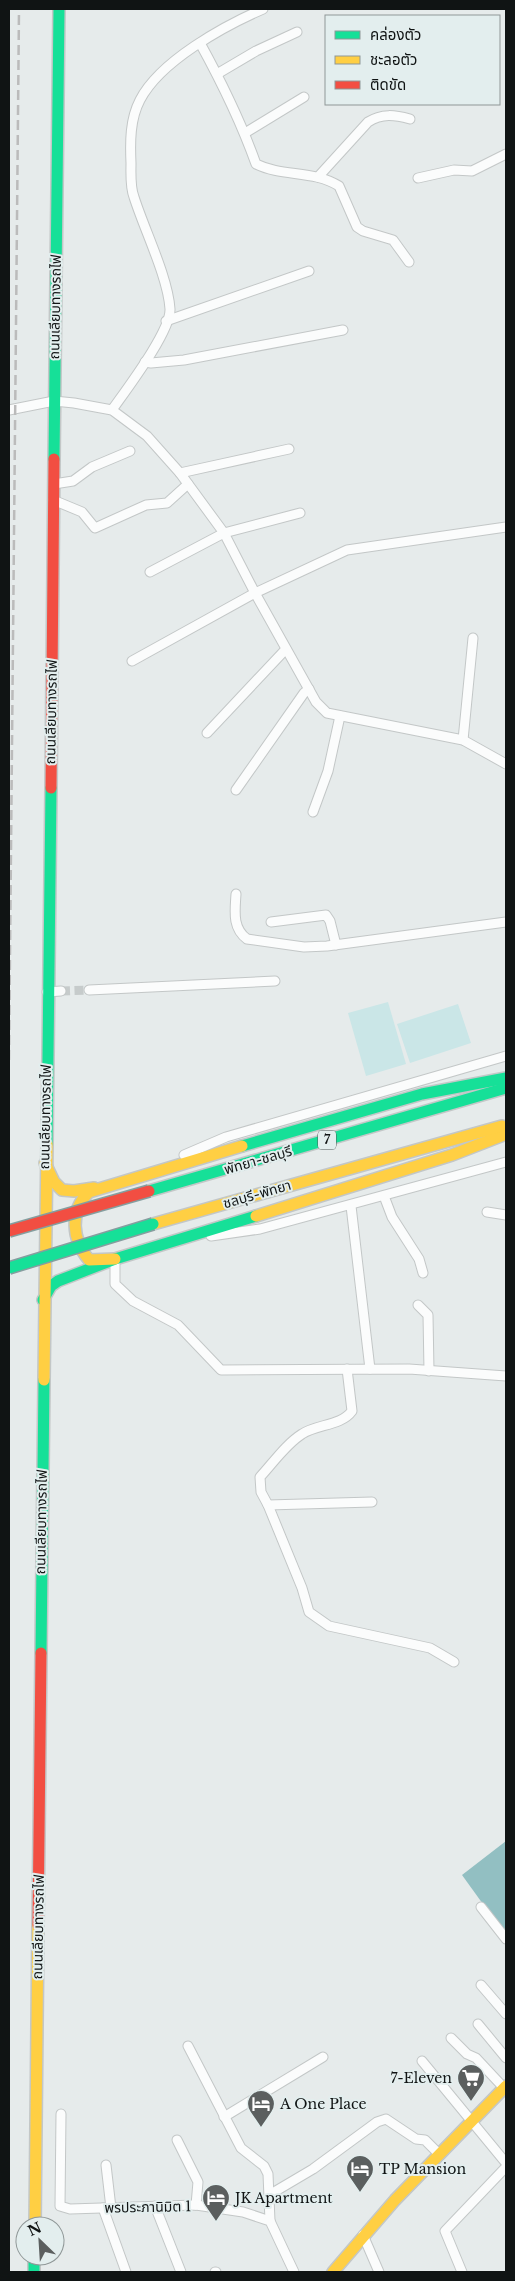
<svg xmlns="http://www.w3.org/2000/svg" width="515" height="2281" viewBox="0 0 515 2281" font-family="'Libre Baskerville','Noto Sans Thai',serif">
  <rect width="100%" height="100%" fill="#e6ebeb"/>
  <g fill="#cae6e7">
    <path d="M388 1002 406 1064 366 1076 348 1013Z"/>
    <path d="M458 1004 471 1043 410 1063 397 1024Z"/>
  </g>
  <path fill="#92bfc2" d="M506 1841V1936L462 1875Z"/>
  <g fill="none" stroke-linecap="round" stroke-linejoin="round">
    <path stroke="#c6cbcb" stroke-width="9" stroke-dasharray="9 4.5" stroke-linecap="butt" d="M61 991 89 990"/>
    <defs>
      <g id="street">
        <path d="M200 43C222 83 241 122 256 164 282 177 314 170 339 186L357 227 363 231 393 240 409 262"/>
        <path d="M217 74 256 51 297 32"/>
        <path d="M245 133 304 97"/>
        <path d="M318 177 368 122C382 113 395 115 410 119"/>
        <path d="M418 178 454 170 472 171 506 154"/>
        <path d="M166 321 309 271"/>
        <path d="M145 362 151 363 184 360 343 330"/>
        <path d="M9 410 54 401 74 403 112 410 147 436 180 473 224 533 255 593 316 702 327 713 463 740 506 764"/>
        <path d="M112 410C126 390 171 331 170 309 168 277 144 229 134 197 130 187 131 174 131 163 130 142 130 119 140 100 160 61 224 26 263 9"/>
        <path d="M180 473 289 449"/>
        <path d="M54 484 73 481 92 467 130 451"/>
        <path d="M53 500 82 512 95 528 146 505 167 503 188 484"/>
        <path d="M150 572 224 533 300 513"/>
        <path d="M132 661 255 593 347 550 506 527"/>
        <path d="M207 733 286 649"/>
        <path d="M463 740 473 638"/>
        <path d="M236 790 304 693 309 689"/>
        <path d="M313 812 328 771 340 716"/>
        <path d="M236 894C235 911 232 928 247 939L304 947 327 946 506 922"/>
        <path d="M271 922 326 915 330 921 336 945"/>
        <path d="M89 990 275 981"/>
        <path d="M47 992 61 991"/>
        <path d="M184 1155 226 1137 506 1056"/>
        <path d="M384 1196 392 1217 419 1259 423 1273"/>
        <path d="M351 1206 370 1369"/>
        <path d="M487 1212 506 1215"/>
        <path d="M211 1236 260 1229 506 1162"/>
        <path d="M115 1259V1284L133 1301 178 1325 221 1370 409 1369 506 1376"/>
        <path d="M418 1305 428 1315 429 1371"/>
        <path d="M347 1369 352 1411C341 1426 317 1424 302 1434 286 1444 273 1463 260 1477L261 1492 268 1505 302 1588 309 1612 329 1626 430 1648 454 1662"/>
        <path d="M268 1505 372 1502"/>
        <path d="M481 1907 506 1939"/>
        <path d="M481 1985 506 2014"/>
        <path d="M478 2024 506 2058"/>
        <path d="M451 2038 467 2054 476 2058 504 2088"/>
        <path d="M188 2046 241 2148 264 2166 268 2174 270 2221"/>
        <path d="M422 2061 506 2163"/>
        <path d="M61 2114 60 2206 70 2209 196 2205 243 2212 270 2221 294 2272"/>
        <path d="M224 2117 323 2057"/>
        <path d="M177 2140 198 2182 196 2205"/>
        <path d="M106 2165 111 2208"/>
        <path d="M269 2195 313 2169 377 2122 386 2119 416 2139 425 2140 439 2154"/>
        <path d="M155 2206 181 2272"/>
        <path d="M103 2208 126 2272"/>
        <path d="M363 2235 379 2272"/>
        <path d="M215 2272H216"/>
        <path d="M462 2272 445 2231 506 2167"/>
      </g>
      <g id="fast">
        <path d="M54 459 59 9"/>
        <path d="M47 1144 51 788"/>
        <path d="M242 1146 422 1094 506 1078"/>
        <path d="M149 1191 506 1088"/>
        <path d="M43 1300 51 1286 58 1281 115 1259 256 1216"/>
        <path d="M41 1653 44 1380"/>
        <path d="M34 2256V2272"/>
      </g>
      <g id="slow">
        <path d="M45 1163 54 1182 62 1190 74 1191 94 1188"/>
        <path d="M256 1216 452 1155 506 1134"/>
        <path d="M153 1224 502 1126"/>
        <path d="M115 1259 89 1260C72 1240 69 1211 89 1192L242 1146"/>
        <path d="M44 1380 47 1144"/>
        <path d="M35 2226 38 1925"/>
        <path d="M333 2272 395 2200 506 2086"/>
      </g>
      <g id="jam">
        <path d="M51 788 54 459"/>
        <path d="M38 1925 41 1653"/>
      </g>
    </defs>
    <use href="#street" stroke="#c3c7c7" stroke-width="11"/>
    <use href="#fast" stroke="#c3c7c7" stroke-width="14"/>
    <use href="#slow" stroke="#c3c7c7" stroke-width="14"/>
    <use href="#jam" stroke="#c3c7c7" stroke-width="14"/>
    <use href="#street" stroke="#fbfcfc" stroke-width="9"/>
    <use href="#fast" stroke="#16e098" stroke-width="11"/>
    <use href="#slow" stroke="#ffcf43" stroke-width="11"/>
    <use href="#jam" stroke="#f24e42" stroke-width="11"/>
    <path stroke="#bbb" stroke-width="2.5" stroke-dasharray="10 5" stroke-linecap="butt" d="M9 1060 19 9"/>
    <defs>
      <path id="fast-bridge" d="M9 1268 153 1224"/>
      <path id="jam-bridge" d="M9 1231 149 1191"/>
    </defs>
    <use href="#fast-bridge" stroke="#859e9f" stroke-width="14" stroke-linecap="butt"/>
    <use href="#jam-bridge" stroke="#859e9f" stroke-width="14" stroke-linecap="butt"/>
    <use href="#fast-bridge" stroke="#16e098" stroke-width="11"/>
    <use href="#jam-bridge" stroke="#f24e42" stroke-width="11"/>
  </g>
  <defs>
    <symbol id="supermarket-pin" viewBox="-11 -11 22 30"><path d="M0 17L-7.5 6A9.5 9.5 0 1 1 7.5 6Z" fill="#5b5f5f" stroke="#e3eeee"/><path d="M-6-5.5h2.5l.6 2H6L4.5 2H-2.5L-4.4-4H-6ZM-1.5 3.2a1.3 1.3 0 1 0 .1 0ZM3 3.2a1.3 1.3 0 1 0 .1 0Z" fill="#fff"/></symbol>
    <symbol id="hotel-pin" viewBox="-11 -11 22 30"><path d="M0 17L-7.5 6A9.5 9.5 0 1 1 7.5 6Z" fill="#5b5f5f" stroke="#e3eeee"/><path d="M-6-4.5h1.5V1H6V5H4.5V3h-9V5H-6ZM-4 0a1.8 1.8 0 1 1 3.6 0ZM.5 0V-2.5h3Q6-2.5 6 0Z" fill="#fff"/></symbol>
  </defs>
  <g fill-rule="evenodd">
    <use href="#supermarket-pin" x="455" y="2062" width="32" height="43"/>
    <use href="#hotel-pin" x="245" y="2088" width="32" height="43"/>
    <use href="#hotel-pin" x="344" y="2153" width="32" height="43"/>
    <use href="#hotel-pin" x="200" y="2182" width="32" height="43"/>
  </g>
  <g text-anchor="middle" stroke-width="4" stroke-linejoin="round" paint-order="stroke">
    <rect fill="#e3eeee" stroke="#4f5555" stroke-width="1" x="318" y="1130.5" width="18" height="19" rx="4"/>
    <g font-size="12" font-weight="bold" fill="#101414">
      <text x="327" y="1144">7</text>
    </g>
    <g font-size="14" fill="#101414" stroke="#e3eeee">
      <text transform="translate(55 307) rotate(-89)" y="5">ถนนเลียบทางรถไฟ</text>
      <text transform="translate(51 712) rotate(-89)" y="5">ถนนเลียบทางรถไฟ</text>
      <text transform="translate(45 1117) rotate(-89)" y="5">ถนนเลียบทางรถไฟ</text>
      <text transform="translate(258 1160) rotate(-16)" y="5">พัทยา-ชลบุรี</text>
      <text transform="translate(257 1194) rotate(-16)" y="5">ชลบุรี-พัทยา</text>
      <text transform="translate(41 1522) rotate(-89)" y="5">ถนนเลียบทางรถไฟ</text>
      <text transform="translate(38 1927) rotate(-89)" y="5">ถนนเลียบทางรถไฟ</text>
      <text transform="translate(148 2207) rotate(-1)" y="5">พรประภานิมิต 1</text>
    </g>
    <g font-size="14" fill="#101414" stroke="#e3eeee" text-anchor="start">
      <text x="452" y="2083" text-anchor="end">7-Eleven</text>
      <text x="280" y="2109">A One Place</text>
      <text x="379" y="2174">TP Mansion</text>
      <text x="235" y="2203">JK Apartment</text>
    </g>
  </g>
  <rect width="515" height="2281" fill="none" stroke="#101414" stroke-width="20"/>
  <rect x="325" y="15" width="175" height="90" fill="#e3eeee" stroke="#8f9797"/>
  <rect x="335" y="31" width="25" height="8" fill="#16e098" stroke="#8f9797"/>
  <text x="370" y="40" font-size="15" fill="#101414">คล่องตัว</text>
  <rect x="335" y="56" width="25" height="8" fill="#ffcf43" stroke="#8f9797"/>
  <text x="370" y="65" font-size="15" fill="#101414">ชะลอตัว</text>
  <rect x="335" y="81" width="25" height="8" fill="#f24e42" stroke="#8f9797"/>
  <text x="370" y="90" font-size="15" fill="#101414">ติดขัด</text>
  <g transform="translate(40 2241) rotate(335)"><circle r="24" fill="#e3eeee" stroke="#8f9797"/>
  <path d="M0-4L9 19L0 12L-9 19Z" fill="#5b5f5f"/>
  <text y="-8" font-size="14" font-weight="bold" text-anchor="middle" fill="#101414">N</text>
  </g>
</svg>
